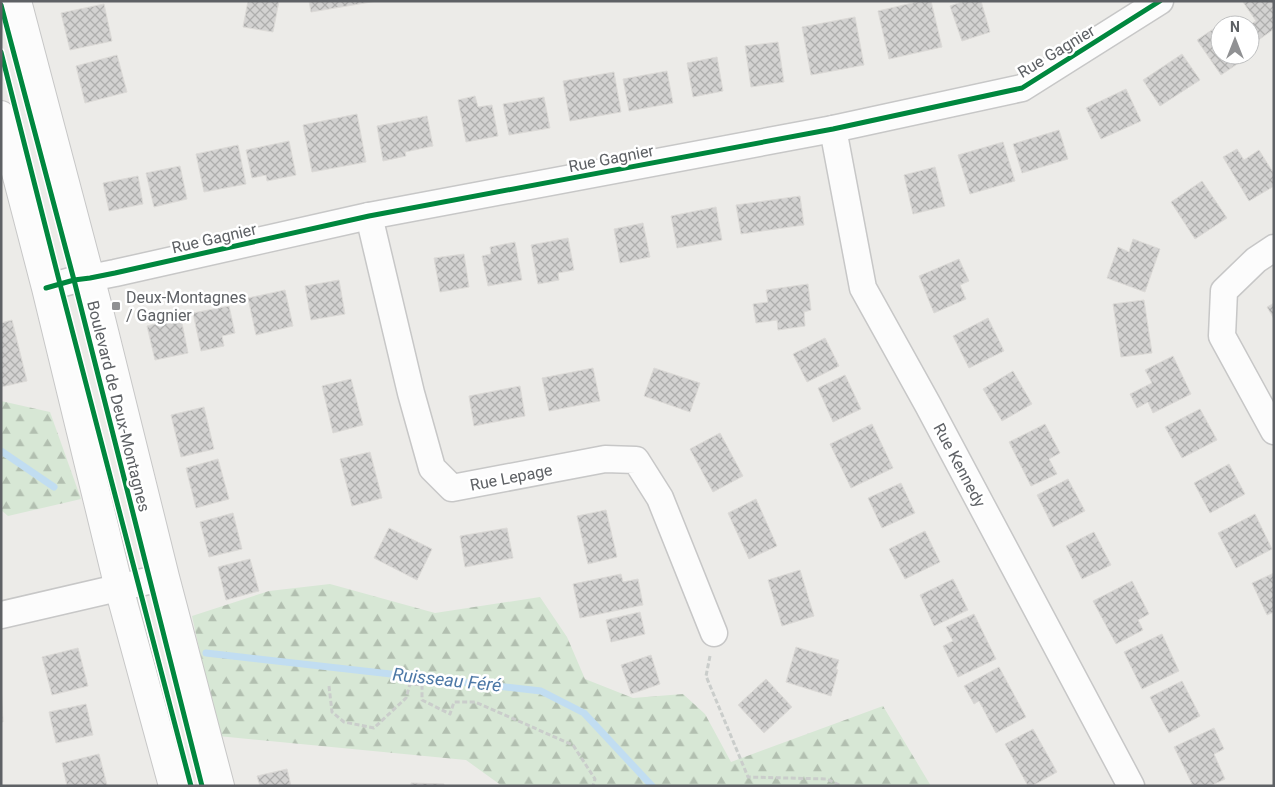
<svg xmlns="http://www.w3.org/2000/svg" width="1275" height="787" viewBox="0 0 1275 787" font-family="Roboto,sans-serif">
  <defs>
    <pattern id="forest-firs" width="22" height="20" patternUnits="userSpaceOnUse" patternTransform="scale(1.25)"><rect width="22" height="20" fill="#d7e7d5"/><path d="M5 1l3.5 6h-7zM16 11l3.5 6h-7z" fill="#b2bfb0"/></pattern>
    <pattern id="building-cross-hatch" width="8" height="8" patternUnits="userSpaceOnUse" patternTransform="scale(1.25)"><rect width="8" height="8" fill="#d3d2d1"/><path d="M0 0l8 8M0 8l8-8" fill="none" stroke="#aeaead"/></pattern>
  </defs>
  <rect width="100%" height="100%" fill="#ecebe8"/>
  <g fill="url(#forest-firs)">
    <path d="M1 401 50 412 81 499 8 516 1 510Z"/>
    <path d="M330 584 435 613 540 597 567 637 585 679 633 698 683 694 705 714 731 762 883 706 931 786H502L466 760 218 736 192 616 269 591Z"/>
  </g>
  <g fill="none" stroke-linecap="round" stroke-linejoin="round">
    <g stroke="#c1ddf1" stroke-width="7">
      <path d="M1 451 54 487"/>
      <path d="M206 653 541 691 584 713 652 786"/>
    </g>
  </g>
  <g fill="url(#building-cross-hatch)" stroke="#dcdad7">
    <path d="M248 1H279L273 32 243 27Z"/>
    <path d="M309 1H377L311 12Z"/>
    <path d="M921 1H931L942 47 889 59 878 11Z"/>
    <path d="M965 1H981L990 32 962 41 950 6Z"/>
    <path d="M1245 1H1274V29L1257 41 1250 31 1249 25 1256 21 1243 2Z"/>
    <path d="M104 4 112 41 70 50 61 13Z"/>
    <path d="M855 17 864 65 811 75 802 27Z"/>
    <path d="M1225 21 1228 25H1220V55L1249 56 1221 75 1197 40Z"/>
    <path d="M778 42 784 82 751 87 745 46Z"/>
    <path d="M1182 54 1200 80 1160 106 1143 80Z"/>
    <path d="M117 55 127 92 85 103 76 66Z"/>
    <path d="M717 57 723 91 693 97 687 63Z"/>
    <path d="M667 71 673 103 629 111 623 79Z"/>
    <path d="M614 72 621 112 570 121 563 81Z"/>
    <path d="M1126 89 1141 121 1101 139 1086 108Z"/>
    <path d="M475 96 478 107 492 105 498 136 466 142 458 100Z"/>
    <path d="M544 97 550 128 509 135 503 104Z"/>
    <path d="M357 114 366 162 312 172 303 125Z"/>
    <path d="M427 116 433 146 405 152 406 156 383 161 377 126Z"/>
    <path d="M1059 130 1068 159 1022 173 1013 144Z"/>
    <path d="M289 141 296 175 267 181 266 175 252 178 246 150Z"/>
    <path d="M1003 142 1015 181 970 194 958 155Z"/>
    <path d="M238 145 246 184 204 192 196 154Z"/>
    <path d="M1237 149 1244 160 1259 150 1274 174V186L1249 201 1223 157Z"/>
    <path d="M180 166 187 199 154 207 146 173Z"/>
    <path d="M935 167 945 206 913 214 904 175Z"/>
    <path d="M138 176 143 204 109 211 103 183Z"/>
    <path d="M1202 181 1227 218 1195 239 1171 202Z"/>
    <path d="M800 196 804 225 741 234 736 205Z"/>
    <path d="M716 207 722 240 677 248 671 216Z"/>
    <path d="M643 223 650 257 620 263 614 229Z"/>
    <path d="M568 238 574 270 558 273 559 280 538 284 531 245Z"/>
    <path d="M1133 239 1160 249 1145 292 1107 278 1118 247 1129 252Z"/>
    <path d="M515 242 522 280 488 286 482 256 491 254 490 247Z"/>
    <path d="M464 254 469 287 440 292 434 258Z"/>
    <path d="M959 259 969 281 960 285 966 299 934 313 919 276Z"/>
    <path d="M339 280 345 314 311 320 305 286Z"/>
    <path d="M808 284 811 310 804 312 805 326 778 330 777 320 756 323 753 304 768 302 766 290Z"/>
    <path d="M285 290 293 326 256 335 248 298Z"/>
    <path d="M1144 300 1152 353 1121 357 1113 304Z"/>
    <path d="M1274 303V319L1267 307Z"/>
    <path d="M229 306 235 333 222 336 224 346 201 351 193 313Z"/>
    <path d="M181 318 188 353 155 360 147 326Z"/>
    <path d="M988 318 1004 351 969 368 953 336Z"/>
    <path d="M12 320 27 381 1 387V323Z"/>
    <path d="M825 338 839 366 807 382 793 354Z"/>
    <path d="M1173 356 1191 394 1153 413 1148 402 1137 408 1130 394 1152 383 1145 370Z"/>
    <path d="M593 368 600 401 549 411 542 378Z"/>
    <path d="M654 368 700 383 690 412 644 396Z"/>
    <path d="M1013 371 1032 404 1002 421 983 389Z"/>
    <path d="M845 375 861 409 833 422 818 388Z"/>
    <path d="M351 379 363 425 333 433 322 386Z"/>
    <path d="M520 386 525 416 474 426 469 396Z"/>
    <path d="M204 407 214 449 181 457 171 415Z"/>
    <path d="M1200 409 1217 440 1182 458 1165 427Z"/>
    <path d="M872 424 893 468 851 488 830 444Z"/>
    <path d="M1045 424 1060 453 1049 459 1057 474 1031 486 1009 442Z"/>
    <path d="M720 433 743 476 713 492 690 449Z"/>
    <path d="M370 452 382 498 352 506 340 459Z"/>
    <path d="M218 459 229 499 196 508 186 468Z"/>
    <path d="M1229 464 1245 494 1210 513 1194 483Z"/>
    <path d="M1068 479 1085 511 1053 527 1037 495Z"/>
    <path d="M901 483 915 513 882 528 868 498Z"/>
    <path d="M756 499 777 546 749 559 728 513Z"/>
    <path d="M606 510 617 557 588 564 577 516Z"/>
    <path d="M233 513 242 549 209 557 200 522Z"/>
    <path d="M1255 514 1272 549 1236 568 1218 533Z"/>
    <path d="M389 528 432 549 417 580 374 558Z"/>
    <path d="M507 528 513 558 465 567 460 536Z"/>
    <path d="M925 531 940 562 905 579 889 549Z"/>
    <path d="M1094 532 1111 565 1082 579 1066 546Z"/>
    <path d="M250 559 259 591 226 600 218 567Z"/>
    <path d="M800 570 814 616 782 626 768 580Z"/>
    <path d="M1274 573V612L1267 615 1252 583Z"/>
    <path d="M621 574 623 582 638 579 643 605 580 618 573 584Z"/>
    <path d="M953 579 968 610 934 626 920 595Z"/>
    <path d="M1132 581 1149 614 1138 620 1143 630 1116 644 1093 601Z"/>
    <path d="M640 612 645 634 611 642 606 620Z"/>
    <path d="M974 614 996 659 958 677 943 646 953 641 946 627Z"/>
    <path d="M1162 634 1179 671 1142 689 1124 652Z"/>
    <path d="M796 647 839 660 836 669 838 670 831 696 786 682Z"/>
    <path d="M78 648 88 686 52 695 42 657Z"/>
    <path d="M651 655 660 684 631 694 621 665Z"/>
    <path d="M999 667 1026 717 996 733 979 701 974 704 964 686Z"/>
    <path d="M766 679 792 707 764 733 738 705Z"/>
    <path d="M1182 681 1200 716 1169 733 1150 697Z"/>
    <path d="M1 684 3 722H1Z"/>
    <path d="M86 704 93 735 56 743 49 712Z"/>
    <path d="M1214 728 1224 749 1214 754 1225 779 1210 786H1193L1174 747Z"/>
    <path d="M1033 729 1057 772 1032 786H1028L1005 744Z"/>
    <path d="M99 754 107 785 102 786H67L62 763Z"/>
    <path d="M287 769 291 786H260L257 776Z"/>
    <path d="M411 783 444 784V786H411Z"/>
  </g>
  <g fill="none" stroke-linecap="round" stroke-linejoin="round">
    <defs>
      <g id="minor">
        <path d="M833 129 863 288 928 405 1131 786"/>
        <path d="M369 216 411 393 432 468 452 488 605 459 636 460 660 498 714 633"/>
        <path d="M1274 248 1256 260 1224 291 1222 336 1274 431"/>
        <path d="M46 288 74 280 90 278 115 273 369 216 833 129 1022 88 1160 1"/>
        <path d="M1 615 165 577"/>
      </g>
      <g id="tertiary">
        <path d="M17 1 100 315 165 577 220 786"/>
        <path d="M1 115 46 288 119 588 173 786"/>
      </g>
    </defs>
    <use href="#minor" stroke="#c7c7c7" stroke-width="29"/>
    <use href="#tertiary" stroke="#c7c7c7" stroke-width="30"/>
    <g stroke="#cacdcb" stroke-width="3" stroke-dasharray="5 2.5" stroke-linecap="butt">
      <path d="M710 656 706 676 748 777 827 779 841 786"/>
      <path d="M329 686 332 712 344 722 374 728 406 698 410 684 422 685V700L450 714 454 702H475L573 745 595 779 593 786"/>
    </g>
    <use href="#minor" stroke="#fcfcfc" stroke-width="26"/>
    <use href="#tertiary" stroke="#fcfcfc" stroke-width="28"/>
    <defs>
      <g id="cycleway">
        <path d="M1 5 74 280 202 786"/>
        <path d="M1 52 60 284 191 786"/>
        <path d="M46 288 74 280 90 278 115 273 369 216 833 129 1022 88 1160 1"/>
      </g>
    </defs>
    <use href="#cycleway" stroke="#fff" stroke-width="8"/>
    <use href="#cycleway" stroke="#00873e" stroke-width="5"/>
  </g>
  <rect fill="#909193" stroke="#fff" stroke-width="2" x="111" y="301" width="10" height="10" rx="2.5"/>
  <g text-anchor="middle" stroke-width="5" stroke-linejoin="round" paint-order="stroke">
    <g font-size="16" fill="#5e6165" stroke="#fff">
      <text transform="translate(1056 51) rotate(-31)" y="6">Rue Gagnier</text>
      <text transform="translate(611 158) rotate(-11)" y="6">Rue Gagnier</text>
      <text transform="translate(214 238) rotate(-13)" y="6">Rue Gagnier</text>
      <text transform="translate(119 406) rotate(76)" y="6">Boulevard de Deux-Montagnes</text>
      <text transform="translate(960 465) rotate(62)" y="6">Rue Kennedy</text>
      <text transform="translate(511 477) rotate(-11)" y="6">Rue Lepage</text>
    </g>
    <g font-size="16" fill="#5e6165" stroke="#fff" text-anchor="start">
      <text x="126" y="303">Deux-Montagnes<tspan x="126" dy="18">/ Gagnier</tspan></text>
    </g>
    <g font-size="18" font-style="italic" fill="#4d78a6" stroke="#fff">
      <text transform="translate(447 680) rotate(6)" y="6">Ruisseau Féré</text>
    </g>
  </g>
  <rect width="1275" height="787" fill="none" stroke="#5e6165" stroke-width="5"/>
  <g transform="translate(1235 40)"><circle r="24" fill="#ffffff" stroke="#bfc0c1"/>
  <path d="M0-4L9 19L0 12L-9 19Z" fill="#909193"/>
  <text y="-8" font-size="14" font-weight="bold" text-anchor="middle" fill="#5e6165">N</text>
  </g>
</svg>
